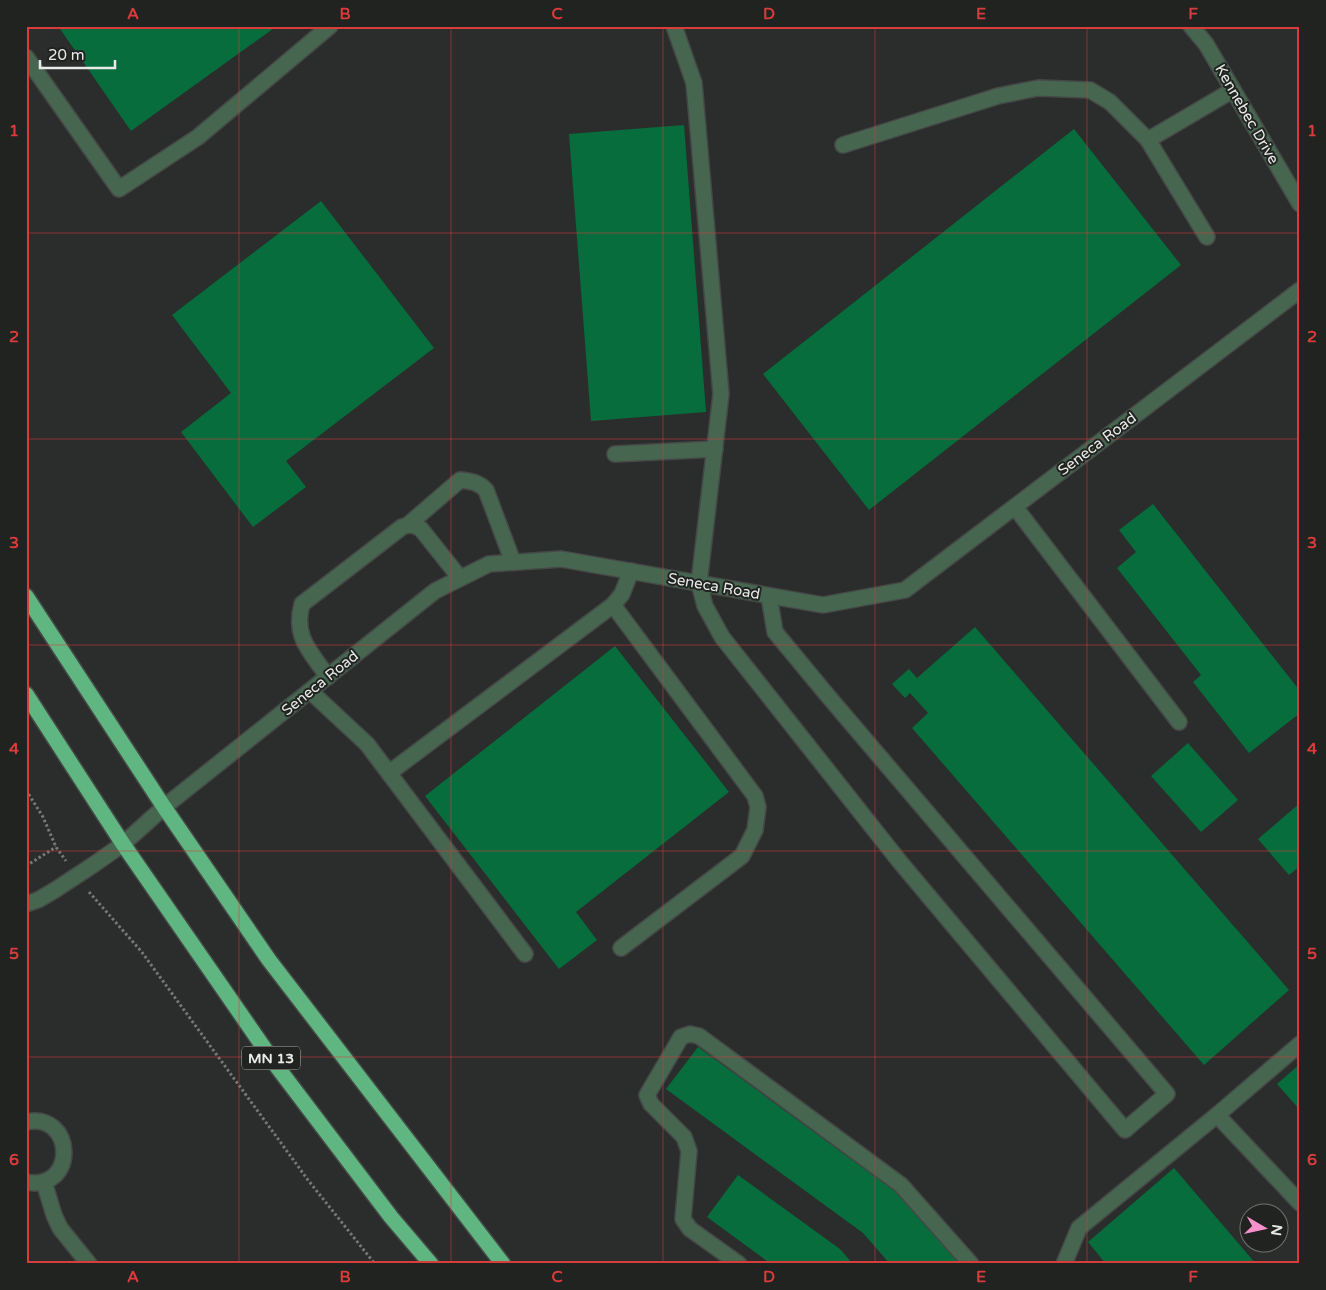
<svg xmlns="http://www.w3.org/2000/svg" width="1326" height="1290" viewBox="0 0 1326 1290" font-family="'Varela Round',sans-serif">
  <rect width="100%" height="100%" fill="#2a2d2b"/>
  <g fill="#076d3d">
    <path d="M58 26H277L131 131Z"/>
    <path d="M684 125 706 412 591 421 569 134Z"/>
    <path d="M1074 129 1181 265 869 510 763 374Z"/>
    <path d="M321 201 434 348 286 461 306 487 253 527 181 432 231 393 172 315Z"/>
    <path d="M1153 504 1300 691V713L1249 753 1193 682 1201 675 1117 568 1136 552 1119 530Z"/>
    <path d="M975 627 1289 990 1204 1065 912 728 928 713 910 693 905 698 892 684 909 669 917 678Z"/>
    <path d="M615 646 729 792 576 912 597 940 559 969 425 796Z"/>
    <path d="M1188 743 1238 800 1201 832 1151 776Z"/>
    <path d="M1300 803V866L1289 875 1258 839Z"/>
    <path d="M698 1047 900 1195 960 1264H890L863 1233 666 1089Z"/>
    <path d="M1300 1064V1110L1277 1084Z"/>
    <path d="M1174 1168 1256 1264H1106L1088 1242Z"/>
    <path d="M738 1175 840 1249 853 1264H771L707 1217Z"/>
  </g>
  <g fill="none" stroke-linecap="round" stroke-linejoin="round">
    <defs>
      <g id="minor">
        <path d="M674 26 694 83 721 394 699 583 705 606 722 637 900 862 1125 1130 1167 1094 828 696 775 632 769 596"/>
        <path d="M1191 26 1206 44 1300 204"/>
        <path d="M26 57 119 189 198 137 330 26"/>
        <path d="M843 145 998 96 1038 88 1090 90 1110 102 1148 140"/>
        <path d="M1207 237 1148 140 1233 90"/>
        <path d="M615 454 715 449"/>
        <path d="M1015 507 1179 722"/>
        <path d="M409 524 460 480C471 481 478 482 486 490L513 562"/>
        <path d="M613 605 755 796 758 807 755 830 742 856 621 948"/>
        <path d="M328 677C310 651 293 637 302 604L402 527C410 524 414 525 421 529L460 578"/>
        <path d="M310 691 367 744 525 954"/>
        <path d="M389 773 613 605 622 594 631 571"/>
        <path d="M26 904 38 900 55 890 93 865 123 844 164 807 435 591 489 564 561 559 823 605 905 590 1300 290"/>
        <path d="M1300 1044 1217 1115 1300 1203"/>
        <path d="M26 1122C75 1111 78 1192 26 1182"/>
        <path d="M44 1182 54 1215 60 1228 89 1264"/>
        <path d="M739 1264 690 1229 683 1219 689 1151 684 1137 651 1104 647 1095 681 1037 690 1034 699 1036 901 1185 971 1264"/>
        <path d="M1064 1264 1079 1228 1217 1115"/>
      </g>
      <g id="highway">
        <path d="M26 596 164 807 269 960 503 1264"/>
        <path d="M26 694 123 844 278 1068 391 1217 431 1264"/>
      </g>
    </defs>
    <use href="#minor" stroke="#454846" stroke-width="18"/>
    <use href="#highway" stroke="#454846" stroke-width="18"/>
    <g stroke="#777977" stroke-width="3" stroke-dasharray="2.5 2.5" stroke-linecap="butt">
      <path d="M26 790 43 817 56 847 66 861"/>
      <path d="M26 866 56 847"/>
      <path d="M89 892 141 951 308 1180 375 1264"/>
    </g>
    <use href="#minor" stroke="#466650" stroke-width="15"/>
    <use href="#highway" stroke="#60b680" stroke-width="15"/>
  </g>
  <path fill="none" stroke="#d83c3b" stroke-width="1" stroke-opacity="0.55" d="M239 26V1264M451 26V1264M663 26V1264M875 26V1264M1087 26V1264M26 233H1300M26 439H1300M26 645H1300M26 851H1300M26 1057H1300"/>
  <g text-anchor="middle" stroke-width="4" stroke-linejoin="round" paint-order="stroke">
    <rect fill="#212321" stroke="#adafad" stroke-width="1" x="242" y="1046.5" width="58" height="23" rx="4"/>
    <g font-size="14" font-weight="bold" fill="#e9ebe9">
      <text x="271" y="1063">MN 13</text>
    </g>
    <g font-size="15" fill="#e9ebe9" stroke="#212321">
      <text transform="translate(1247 114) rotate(60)" y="5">Kennebec Drive</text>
      <text transform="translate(1097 444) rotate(-37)" y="5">Seneca Road</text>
      <text transform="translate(714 586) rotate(10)" y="5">Seneca Road</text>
      <text transform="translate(320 683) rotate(-39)" y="5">Seneca Road</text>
    </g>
  </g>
  <rect width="1326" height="1290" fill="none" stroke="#212321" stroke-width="55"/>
  <g transform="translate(1264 1228) rotate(99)"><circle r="24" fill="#212321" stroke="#717371"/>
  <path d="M0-4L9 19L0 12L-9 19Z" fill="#f890cc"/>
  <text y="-8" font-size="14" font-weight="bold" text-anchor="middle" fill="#e9ebe9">N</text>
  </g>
  <path d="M40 60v8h75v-8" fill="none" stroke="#e9ebe9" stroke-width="2.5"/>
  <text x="48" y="60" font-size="15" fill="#e9ebe9" stroke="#212321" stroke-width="4" paint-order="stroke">20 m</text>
  <rect x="28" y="28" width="1270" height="1234" fill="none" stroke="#d83c3b" stroke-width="2"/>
  <g font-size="16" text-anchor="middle" font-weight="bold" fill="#d83c3b">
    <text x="133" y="19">A</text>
    <text x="345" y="19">B</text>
    <text x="557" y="19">C</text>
    <text x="769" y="19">D</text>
    <text x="981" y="19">E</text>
    <text x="1193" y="19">F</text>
    <text x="14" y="136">1</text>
    <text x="1312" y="136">1</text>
    <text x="14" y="342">2</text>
    <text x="1312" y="342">2</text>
    <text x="14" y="548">3</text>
    <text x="1312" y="548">3</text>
    <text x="14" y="754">4</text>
    <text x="1312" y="754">4</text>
    <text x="14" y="959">5</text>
    <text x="1312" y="959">5</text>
    <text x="14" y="1165">6</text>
    <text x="1312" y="1165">6</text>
    <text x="133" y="1282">A</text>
    <text x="345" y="1282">B</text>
    <text x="557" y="1282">C</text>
    <text x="769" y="1282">D</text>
    <text x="981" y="1282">E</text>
    <text x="1193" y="1282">F</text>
  </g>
</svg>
